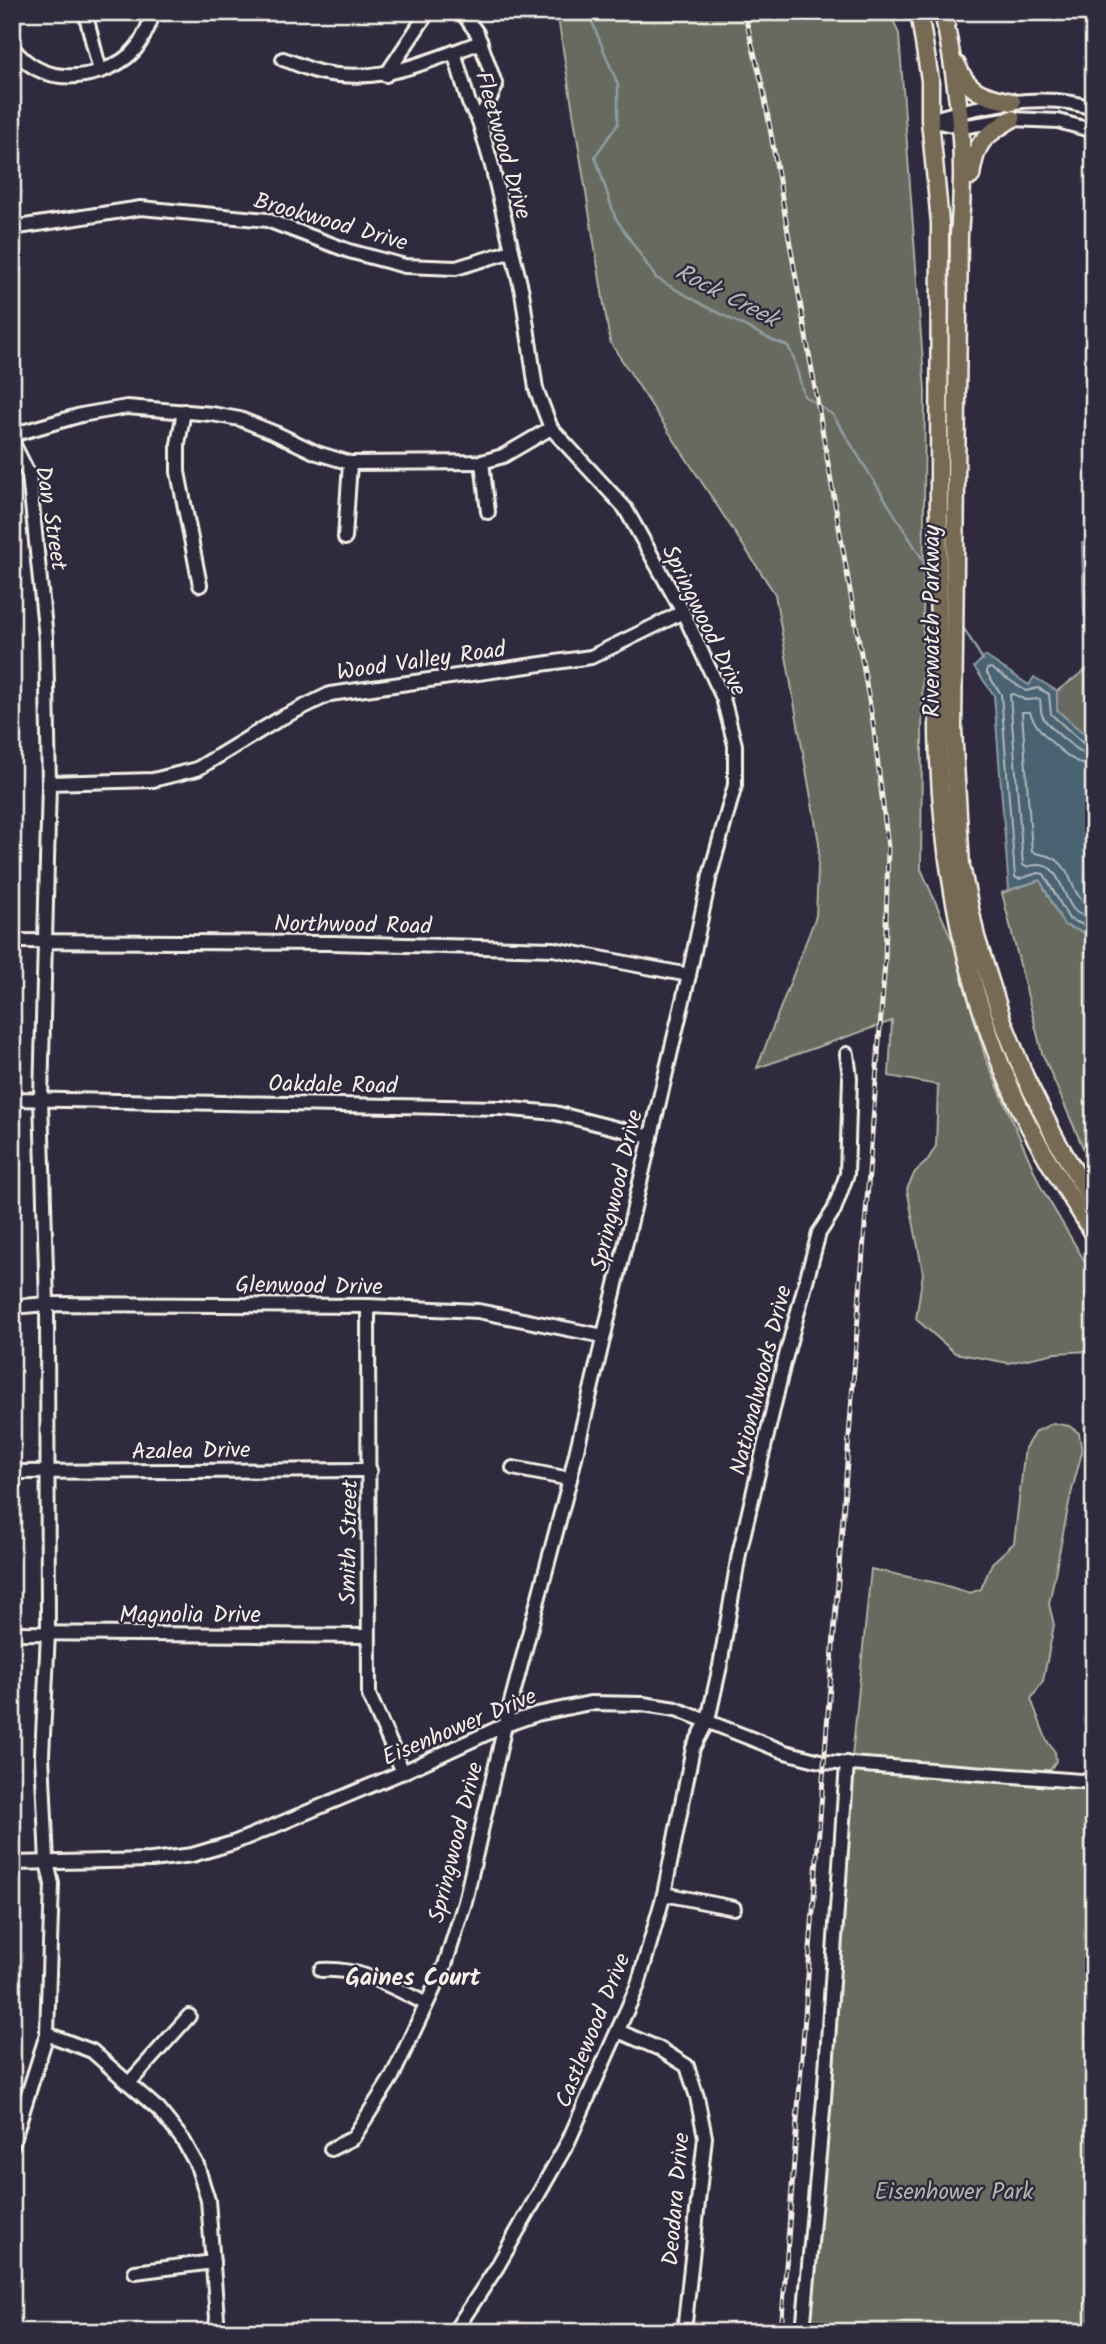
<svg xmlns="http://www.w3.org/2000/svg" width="1106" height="2344" viewBox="0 0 1106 2344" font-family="Kalam,sans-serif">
  <rect width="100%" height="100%" fill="#2f2a3d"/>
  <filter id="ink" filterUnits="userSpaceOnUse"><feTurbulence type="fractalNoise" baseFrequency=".0143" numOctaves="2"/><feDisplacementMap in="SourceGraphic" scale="14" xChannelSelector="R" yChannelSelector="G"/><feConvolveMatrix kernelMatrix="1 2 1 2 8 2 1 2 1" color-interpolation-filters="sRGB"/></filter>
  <g filter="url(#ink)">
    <g fill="#676b5e" stroke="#aeaea3" stroke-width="2">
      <path d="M557 12H890L899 34 925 391 921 869 956 949 985 1057 1041 1187 1094 1277V1354L1088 1351 1056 1353 1008 1363 955 1353 916 1319 923 1273 907 1189 915 1172 927 1161 936 1146 938 1085 889 1076 892 1021 757 1068 816 916 819 843 775 594 610 342Z"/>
      <path d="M1094 664V743L1057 710V691Z"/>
      <path d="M1040 880 1064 925 1094 936V1173L1042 1053 1002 893Z"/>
      <path d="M1053 1423 1069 1426 1079 1433 1082 1452 1070 1498 1049 1604 1054 1625 1043 1681 1031 1699 1047 1741 1055 1752 1056 1761 1049 1772 852 1757 871 1569 937 1583 970 1593 981 1589 992 1563 1014 1543 1025 1448 1035 1432Z"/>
      <path d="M847 1763 1094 1777V2332H802Z"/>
    </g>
    <g fill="#4a6373" stroke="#8e9ca2" stroke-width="2">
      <path d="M1082 543H1094V629L1084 615Z"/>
      <path d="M985 656 1029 685 1034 677 1057 691V710L1094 743V936L1064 925 1040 880 1009 890 994 695 974 667Z"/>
    </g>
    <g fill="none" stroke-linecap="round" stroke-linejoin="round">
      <g stroke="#b0b8b9" stroke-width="2">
        <path d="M1094 550 1089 554 1091 612 1094 617"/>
        <path d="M1094 748 1086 746 1051 714 1049 694 1038 688 1026 691 991 668 987 669V673L1001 694 1015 877 1019 879 1038 873 1044 874 1069 919 1094 929"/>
        <path d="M1094 757C1082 756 1047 727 1042 715 1040 710 1041 704 1040 699L1025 700 1014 694 1010 695 1023 865 1026 867C1061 856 1058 890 1074 910 1078 915 1087 917 1094 919"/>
        <path d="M1094 767C1072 766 1036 731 1030 712H1022L1032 852C1040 855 1050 854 1058 861 1075 875 1070 899 1094 908"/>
      </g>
      <g stroke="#8e9ca2" stroke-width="2.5">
        <path d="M588 12 618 85V124L595 156 615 217 656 278 705 306 774 341 788 346 794 359 804 396 833 415 931 573"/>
        <path d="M961 624 983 660"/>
      </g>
      <defs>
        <g id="minor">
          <path d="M85 12 100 71"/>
          <path d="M462 12 477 33 496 86 479 121"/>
          <path d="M12 47C35 77 66 82 101 71 115 66 128 59 137 47 145 37 149 24 154 12"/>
          <path d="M283 59C295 63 307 69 319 72 380 85 425 62 481 42"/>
          <path d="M386 75 428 12"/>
          <path d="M930 120C977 106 1046 90 1094 109"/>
          <path d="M934 121 961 127 1012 119 1058 121 1094 131"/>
          <path d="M12 228 141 208 267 220 349 251 405 266 456 268 512 251"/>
          <path d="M184 411 178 444V472L200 585"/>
          <path d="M12 435 81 415 127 407 212 414 240 419 275 433 317 453 350 463 482 462 503 456 551 428"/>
          <path d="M12 441 29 475 46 638 49 783 41 1099 47 1304 48 1634 42 1755 47 1862 52 1884 47 2034 12 2145"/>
          <path d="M482 462 488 512"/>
          <path d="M345 538 350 463"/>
          <path d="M49 783 153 780 197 769 281 718 330 694 591 657 683 612"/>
          <path d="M12 941 331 943 553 949 689 975"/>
          <path d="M12 1099 501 1108 555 1113 651 1137"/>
          <path d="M368 1306 369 1695 403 1772"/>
          <path d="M12 1307 47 1304 368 1306 478 1311 603 1336"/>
          <path d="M513 1468 570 1479"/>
          <path d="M12 1472 370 1470"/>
          <path d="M12 1633 368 1636"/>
          <path d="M12 1863 152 1860 192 1855 233 1843 267 1829 403 1772 505 1725 537 1714 590 1703 643 1704 676 1709 785 1752 824 1762 1094 1782"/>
          <path d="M664 1894 734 1908"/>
          <path d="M321 1970C359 1967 392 1987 425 2003"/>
          <path d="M618 2031 660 2049 687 2066 697 2097 705 2137 684 2332"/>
          <path d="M47 2034 92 2051 159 2110 183 2140 197 2165 208 2200 217 2318 215 2332"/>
          <path d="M129 2083 189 2016"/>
          <path d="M331 2149 353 2138 392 2077 445 1965 465 1902 505 1725 570 1479 689 975 710 875 735 785V745L723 698 683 612 625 508 551 428 536 389 522 292 492 166 479 121 469 103 454 52"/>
          <path d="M135 2272 213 2262"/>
          <path d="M454 2332 497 2267 568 2142 638 1985 664 1894 693 1748 708 1720 720 1666 739 1554 783 1367 819 1233 834 1210 847 1174 850 1078 847 1054"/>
          <path d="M803 2332 824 2099 847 1763"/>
        </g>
        <g id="major">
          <path d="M919 12 930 80V120L940 223 938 733C941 856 962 978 1012 1091 1034 1141 1065 1188 1094 1234"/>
          <path d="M943 12C959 89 967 157 959 235L953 729 961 866 976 937 1002 1019 1025 1077 1055 1138 1094 1205"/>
          <path d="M957 65C968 93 985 96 1012 102"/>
          <path d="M971 176C976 141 983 137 1012 119"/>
        </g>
      </defs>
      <use href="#minor" stroke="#f4f1e8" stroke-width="18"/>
      <use href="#major" stroke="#f4f1e8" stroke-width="21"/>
      <use href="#minor" stroke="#2f2a3d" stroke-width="12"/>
      <use href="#major" stroke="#776a54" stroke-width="16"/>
      <defs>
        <path id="rail" d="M744 12 763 88 873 723 888 847 885 962 781 2332"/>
      </defs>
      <use href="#rail" stroke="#f4f1e8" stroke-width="5"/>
      <use href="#rail" stroke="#2f2a3d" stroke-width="2.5" stroke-dasharray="8" stroke-linecap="butt"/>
    </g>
  </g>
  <g text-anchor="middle" stroke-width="5" stroke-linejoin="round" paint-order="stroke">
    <g font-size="23" fill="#f4f1e8" stroke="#2f2a3d">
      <text transform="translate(504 145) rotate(74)" y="8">Fleetwood Drive</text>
      <text transform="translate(331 221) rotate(16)" y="8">Brookwood Drive</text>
      <text transform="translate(52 518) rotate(81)" y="8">Dan Street</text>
      <text transform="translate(705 620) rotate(64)" y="8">Springwood Drive</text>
      <text transform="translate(931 621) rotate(-90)" y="8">Riverwatch Parkway</text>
      <text transform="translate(421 660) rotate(-8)" y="8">Wood Valley Road</text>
      <text transform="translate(353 924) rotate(1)" y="8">Northwood Road</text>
      <text transform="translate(333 1084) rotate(1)" y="8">Oakdale Road</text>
      <text transform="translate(616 1190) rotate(-77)" y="8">Springwood Drive</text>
      <text transform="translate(309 1285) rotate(1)" y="8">Glenwood Drive</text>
      <text transform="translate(760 1380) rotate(-76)" y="8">Nationalwoods Drive</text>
      <text transform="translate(191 1450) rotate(-1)" y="8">Azalea Drive</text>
      <text transform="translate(348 1542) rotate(-89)" y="8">Smith Street</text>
      <text x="190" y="1622">Magnolia Drive</text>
      <text transform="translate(459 1726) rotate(-23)" y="8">Eisenhower Drive</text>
      <text transform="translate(455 1842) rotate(-76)" y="8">Springwood Drive</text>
      <text transform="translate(592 2030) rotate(-68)" y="8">Castlewood Drive</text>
      <text transform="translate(675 2199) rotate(-85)" y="8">Deodara Drive</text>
    </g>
    <g font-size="23" fill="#b5b5aa" stroke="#2f2a3d">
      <text x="954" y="2199">Eisenhower Park</text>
    </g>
    <g font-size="24" font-style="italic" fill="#b0b8b9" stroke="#2f2a3d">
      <text transform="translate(727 295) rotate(27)" y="8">Rock Creek</text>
    </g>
    <g font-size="24" font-weight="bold" fill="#f4f1e8" stroke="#2f2a3d">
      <text x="413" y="1985">Gaines Court</text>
    </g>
  </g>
  <rect width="1106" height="2344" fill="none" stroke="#2f2a3d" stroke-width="42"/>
  <rect x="21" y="21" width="1064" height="2302" fill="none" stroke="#f4f1e8" stroke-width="2.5" filter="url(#ink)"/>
</svg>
